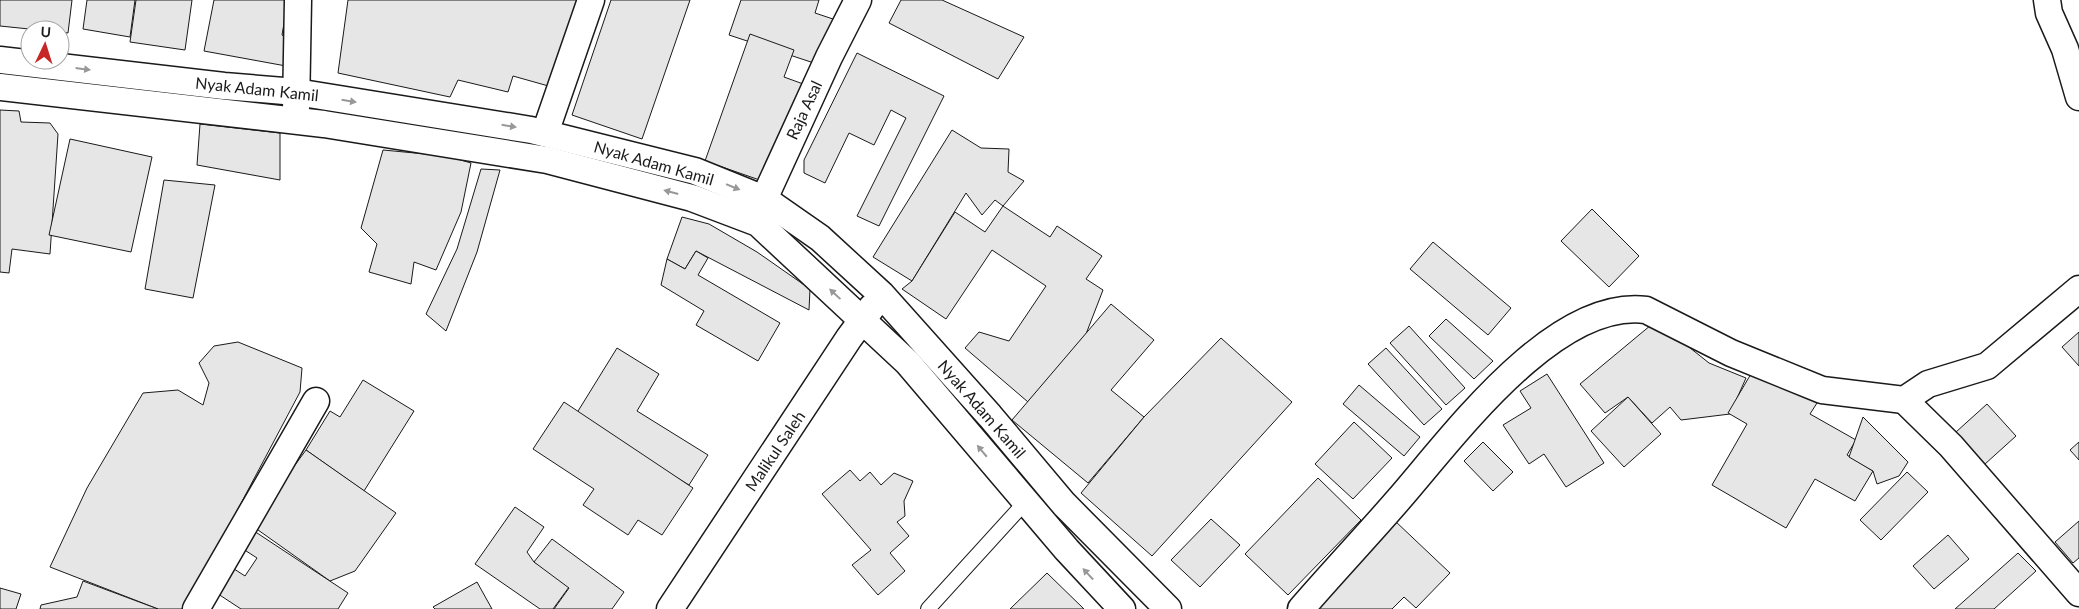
<svg xmlns="http://www.w3.org/2000/svg" width="2079" height="609" viewBox="0 0 2079 609" font-family="Lato,sans-serif">
  <rect width="100%" height="100%" fill="#fff"/>
  <g fill="#e6e6e6" stroke="#1a1a1a">
    <path d="M0 0H72L68 33 60 32V30H39L0 26Z"/>
    <path d="M87 0H135L130 37 83 29Z"/>
    <path d="M136 0H192L185 50 130 42Z"/>
    <path d="M214 0H288L282 35 291 40 286 66 204 51Z"/>
    <path d="M348 0H581L552 87 513 76 508 92 458 80 450 97 338 73Z"/>
    <path d="M611 0H690L642 139 572 115Z"/>
    <path d="M741 0H819L815 13 836 20 820 65 729 35Z"/>
    <path d="M901 0H942L1024 37 998 79 889 23Z"/>
    <path d="M750 34 794 50 784 77 806 85 771 184 705 161Z"/>
    <path d="M857 53 944 96 879 226 857 216 906 118 891 110 874 145 849 133 825 183 804 173V160Z"/>
    <path d="M0 110 19 111 21 122 50 123 58 134 50 254 12 249 9 273 0 272Z"/>
    <path d="M200 124 280 133V180L197 165Z"/>
    <path d="M952 130 981 148 1009 149 1008 172 1024 181 1003 206 995 200 982 215 966 193 912 281 873 257Z"/>
    <path d="M70 139 152 157 131 252 49 235Z"/>
    <path d="M383 150 447 156 471 163 461 212 436 270 414 262 411 284 369 272 377 244 361 228Z"/>
    <path d="M481 169 500 170 477 252 446 331 426 314 457 249Z"/>
    <path d="M164 180 215 185 193 298 145 289Z"/>
    <path d="M1003 206 1050 237 1057 226 1102 256 1086 279 1103 290 1086 334 1028 402 965 348 979 332 1009 341 1046 286 992 250 946 319 902 289 912 281 955 212 985 232Z"/>
    <path d="M1592 209 1639 256 1609 287 1561 241Z"/>
    <path d="M682 217 709 224 757 252 810 289 809 310 696 251 685 269 667 259Z"/>
    <path d="M1433 242 1511 308 1488 335 1410 269Z"/>
    <path d="M696 251 708 258 698 275 780 323 758 361 696 325 704 311 661 285 667 259 685 269Z"/>
    <path d="M1111 304 1154 340 1111 390 1144 417 1088 483 1012 420Z"/>
    <path d="M1446 319 1493 361 1474 379 1429 336Z"/>
    <path d="M1651 325 1665 328 1709 363 1746 378 1730 414 1681 420 1670 407 1652 423 1628 397 1605 413 1580 384Z"/>
    <path d="M1409 326 1465 388 1446 405 1390 343Z"/>
    <path d="M2079 332V366L2062 347Z"/>
    <path d="M1221 338 1292 402 1152 556 1081 493 1144 417Z"/>
    <path d="M238 342 302 368 300 392 185 609H158L50 567 87 488 143 393 178 390 203 405 209 383 199 363 214 346Z"/>
    <path d="M617 348 659 374 637 411 708 455 689 485 575 416Z"/>
    <path d="M1386 348 1442 409 1424 425 1368 364Z"/>
    <path d="M1755 367 1817 403 1810 414 1856 440 1847 455 1873 471 1855 501 1815 479 1786 528 1712 485 1747 424 1728 413Z"/>
    <path d="M1547 374 1604 463 1566 487 1544 454 1529 464 1503 425 1531 408 1520 391Z"/>
    <path d="M363 380 414 411 364 491 306 450 330 411 340 417Z"/>
    <path d="M1359 385 1420 437 1404 456 1343 404Z"/>
    <path d="M1628 397 1661 434 1624 467 1591 431Z"/>
    <path d="M564 402 693 488 662 535 638 520 628 535 583 505 594 489 533 449Z"/>
    <path d="M1987 404 2016 436 1985 464 1956 432Z"/>
    <path d="M1863 417 1908 462 1899 476 1877 484 1873 471 1849 457Z"/>
    <path d="M1354 422 1392 458 1353 499 1315 464Z"/>
    <path d="M1483 442 1513 472 1493 491 1464 461Z"/>
    <path d="M2079 442V460L2070 450Z"/>
    <path d="M306 450 396 513 355 571 330 581 251 525Z"/>
    <path d="M850 470 860 481 870 472 881 485 894 473 913 481 904 501 905 516 897 522 909 536 890 553 905 571 878 595 852 565 871 550 822 494Z"/>
    <path d="M1907 472 1928 492 1881 540 1860 520Z"/>
    <path d="M1318 478 1361 520 1288 595 1245 554Z"/>
    <path d="M515 507 544 527 527 552 534 562 572 583 553 609H540L475 564Z"/>
    <path d="M1211 519 1240 545 1200 587 1171 560Z"/>
    <path d="M1394 520 1450 573 1416 608 1404 597 1392 609H1309Z"/>
    <path d="M2079 521V558L2073 563 2055 542Z"/>
    <path d="M251 529 348 593 338 609H241L212 590 228 565 245 576 257 558 240 547Z"/>
    <path d="M1948 535 1969 559 1934 589 1913 566Z"/>
    <path d="M552 539 624 592 612 609H554L569 588 534 562Z"/>
    <path d="M2018 553 2036 571 1994 609H1955Z"/>
    <path d="M1047 573 1084 609H1010Z"/>
    <path d="M83 581 158 609H40L41 605 77 597Z"/>
    <path d="M477 582 492 609H435L433 607Z"/>
    <path d="M0 588 21 594 16 609H0Z"/>
  </g>
  <g fill="none" stroke-linecap="round" stroke-linejoin="round">
    <defs>
      <path id="service" d="M928 609 1029 498"/>
      <g id="minor">
        <path d="M2047 0 2049 13 2065 49 2079 97"/>
        <path d="M0 60 224 86 296 92 531 130 695 171 764 199 820 238 881 294 990 416 1064 504 1168 609"/>
        <path d="M0 87 324 124 547 160 692 198 758 223 908 363 1067 550 1122 609"/>
        <path d="M296 110 298 0"/>
        <path d="M545 133 591 0"/>
        <path d="M760 215 764 199 829 57 858 0"/>
        <path d="M1904 400 1951 446 2079 593"/>
        <path d="M196 609 316 401"/>
        <path d="M670 609 849 338 872 307"/>
        <path d="M1301 609C1333 572 1367 536 1399 499 1453 437 1554 298 1646 310L1731 353 1822 390 1904 400 1928 384 1987 366 2079 289"/>
      </g>
    </defs>
    <use href="#service" stroke="#1a1a1a" stroke-width="16"/>
    <use href="#minor" stroke="#1a1a1a" stroke-width="29"/>
    <use href="#service" stroke="#fff" stroke-width="14"/>
    <use href="#minor" stroke="#fff" stroke-width="26"/>
  </g>
  <defs><path id="oneway-solid" d="M-6-.8H1V-3.2L6.5 0L1 3.2V.8H-6Z" transform="scale(1.25)"/></defs>
  <g fill="#989898">
    <use href="#oneway-solid" transform="translate(83 69) rotate(7)"/>
    <use href="#oneway-solid" transform="translate(349 101) rotate(9)"/>
    <use href="#oneway-solid" transform="translate(509 126) rotate(9)"/>
    <use href="#oneway-solid" transform="translate(733 187) rotate(22)"/>
    <use href="#oneway-solid" transform="translate(671 192) rotate(-165)"/>
    <use href="#oneway-solid" transform="translate(835 294) rotate(-137)"/>
    <use href="#oneway-solid" transform="translate(982 451) rotate(-130)"/>
    <use href="#oneway-solid" transform="translate(1088 574) rotate(-133)"/>
  </g>
  <g text-anchor="middle" stroke-width="4" stroke-linejoin="round" paint-order="stroke">
    <g font-size="16" fill="#1a1a1a" stroke="#fff">
      <text transform="translate(257 89) rotate(6)" y="6">Nyak Adam Kamil</text>
      <text transform="translate(804 110) rotate(-65)" y="6">Raja Asal</text>
      <text transform="translate(654 163) rotate(16)" y="6">Nyak Adam Kamil</text>
      <text transform="translate(982 409) rotate(49)" y="6">Nyak Adam Kamil</text>
      <text transform="translate(775 451) rotate(-56)" y="6">Malikul Saleh</text>
    </g>
  </g>
  <g transform="translate(45 45) rotate(4)"><circle r="24" fill="#ffffff" stroke="#a3a3a3"/>
  <path d="M0-4L9 19L0 12L-9 19Z" fill="#c62828"/>
  <text y="-8" font-size="14" font-weight="bold" text-anchor="middle" fill="#1a1a1a">U</text>
  </g>
</svg>
